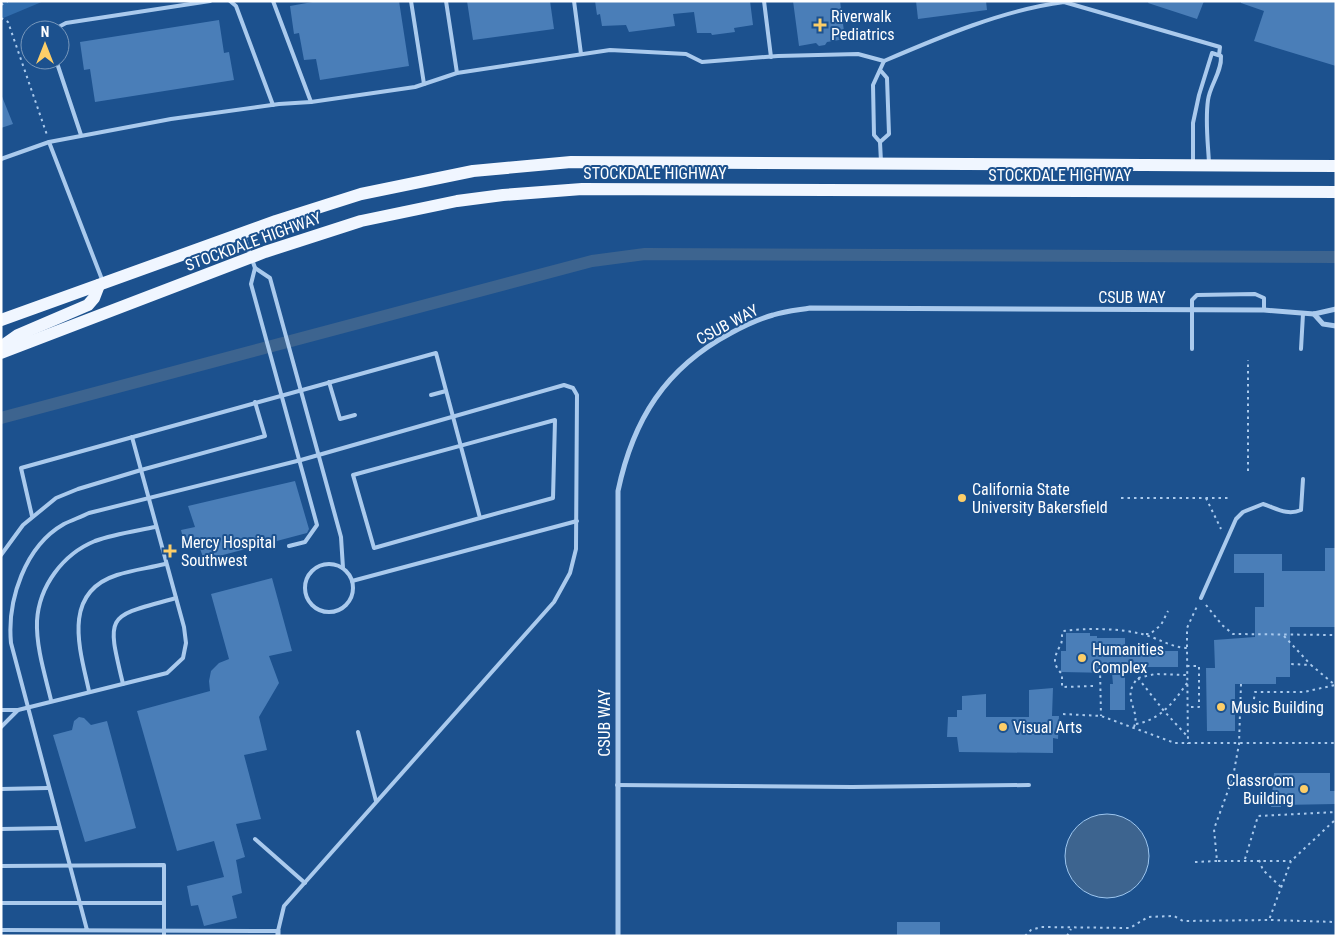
<svg xmlns="http://www.w3.org/2000/svg" width="1337" height="937" viewBox="0 0 1337 937" font-family="'Roboto Condensed',sans-serif">
  <rect width="100%" height="100%" fill="#1c518e"/>
  <path fill="#306cac" d="M1 1H44L1 19Z"/>
  <circle fill="#3d648f" stroke="#9dc6ef" cx="1107" cy="856" r="42"/>
  <g fill="none" stroke-linecap="round" stroke-linejoin="round">
    <path stroke="#3d648f" stroke-width="12" d="M1 418 592 261 645 254 1336 257"/>
  </g>
  <g fill="#4a7eb8">
    <path d="M318 1H399L409 66 320 80 316 59 304 60 299 33 294 34 290 6Z"/>
    <path d="M467 1H550L554 29 473 40Z"/>
    <path d="M595 1H750L753 25 734 28 735 32 712 35 711 33H697L694 12 673 14 675 26 629 32 626 25 602 26 600 14 597 15Z"/>
    <path d="M793 1H840L845 39 827 42 825 45 819 46 816 43 799 46Z"/>
    <path d="M916 1H986L987 10 918 19Z"/>
    <path d="M1149 1H1204L1197 19 1148 3Z"/>
    <path d="M1241 1H1336V66L1254 41 1264 11 1241 3Z"/>
    <path d="M219 20 224 53 229 52 234 80 95 102 90 69 84 70 80 42Z"/>
    <path d="M1 94 13 124 1 128Z"/>
    <path d="M295 481 309 529 307 533 204 560 197 540 184 542 181 530 195 527 188 506Z"/>
    <path d="M1325 548H1336V627H1290V677H1276V684H1235V731H1207L1206 668H1215L1214 640 1255 637V607H1264V573H1234V554H1282V571H1325Z"/>
    <path d="M272 578 292 651 269 656 279 683 259 717 267 750 244 755 261 819 236 824 245 857 236 860 242 893 232 896 237 918 204 926 198 905 191 906 187 886 224 877 214 841 177 851 137 711 210 691 209 681 211 671 219 663 229 659 211 594Z"/>
    <path d="M1066 633H1090V636H1097V638H1125V651H1178V667H1125V710H1110V684H1113L1112 673 1061 672V651H1066Z"/>
    <path d="M1053 688 1052 716H1059L1058 739 1053 738V753L959 752 957 737H947L948 717H957V710H962V696L986 694V717H1029V690Z"/>
    <path d="M79 717 84 718 91 725 107 721 136 828 85 842 53 735 72 730 74 721Z"/>
    <path d="M1274 773H1330V791H1336V804L1281 805V807H1271Z"/>
    <rect x="897" y="922" width="43" height="14"/>
  </g>
  <g fill="none" stroke-linecap="round" stroke-linejoin="round">
    <g stroke="#aacaed" stroke-width="2" stroke-dasharray="2.5 4" stroke-linecap="butt">
      <path d="M1 5 8 1"/>
      <path d="M1 18 8 22 47 135"/>
      <path d="M1248 471V360"/>
      <path d="M1121 498H1231"/>
      <path d="M1206 498 1221 529"/>
      <path d="M1206 605 1222 625 1233 634 1336 635"/>
      <path d="M1146 634H1150L1161 625 1168 611"/>
      <path d="M1284 636 1311 665"/>
      <path d="M1187 647V628L1198 604"/>
      <path d="M1187 666H1199V707H1187"/>
      <path d="M1100 669 1101 716"/>
      <path d="M1138 678 1164 711 1188 737"/>
      <path d="M1241 684 1239 744 1233 777 1214 829 1217 861H1291"/>
      <path d="M1093 686 1062 687V674C1052 664 1054 657 1060 646 1063 642 1061 635 1063 631 1087 628 1118 628 1142 634 1158 638 1170 647 1187 648L1188 744"/>
      <path d="M1240 713H1252L1255 692H1304L1335 685 1311 665 1290 664"/>
      <path d="M1063 714 1101 716 1175 743H1336"/>
      <path d="M1136 724C1160 720 1174 702 1187 683"/>
      <path d="M1134 727C1141 709 1120 698 1138 678L1155 674 1187 675"/>
      <path d="M1245 859 1258 816 1336 812"/>
      <path d="M1259 860 1263 870 1281 887"/>
      <path d="M1195 862 1217 861"/>
      <path d="M1271 920 1336 922"/>
      <path d="M1025 936 1031 930 1041 927 1130 928 1148 917 1174 916 1183 921 1269 920 1291 861 1336 819"/>
      <path d="M1067 936 1071 929"/>
    </g>
    <g stroke="#aacaed" stroke-width="4">
      <path d="M230 1 236 6 273 105"/>
      <path d="M273 1 311 102"/>
      <path d="M411 1 424 84"/>
      <path d="M446 1 457 73"/>
      <path d="M574 1 581 54"/>
      <path d="M764 1 771 57"/>
      <path d="M53 30 66 23 210 1"/>
      <path d="M56 60 81 135"/>
      <path d="M881 71 887 78 889 134 880 142 874 135 873 85 884 61C940 37 1003 10 1064 2L1220 47 1219 55"/>
      <path d="M49 142 103 282"/>
      <path d="M880 142 881 162"/>
      <path d="M1 159 49 142 171 119 279 104 311 102 415 87 457 73 610 50 686 54 702 62 778 56 858 54 884 61"/>
      <path d="M1193 162V123L1199 95 1212 53 1221 56C1222 72 1210 85 1208 100 1205 121 1208 143 1209 163"/>
      <path d="M244 236 255 268 251 284 317 525 305 542 289 546"/>
      <path d="M255 268 270 278 341 537 343 568"/>
      <path d="M1192 349V300L1197 295 1255 294 1264 298V310"/>
      <path d="M1301 349 1303 314"/>
      <path d="M329 382 340 419 355 415"/>
      <path d="M431 395 446 391"/>
      <path d="M32 516 21 468 436 353 480 518 374 548 353 475 555 420 553 498 480 518"/>
      <path d="M1 555 23 525 56 498 78 489 141 470 265 436 255 402"/>
      <circle cx="329" cy="588" r="24"/>
      <path d="M352 581 577 521"/>
      <path d="M1201 598 1236 519 1243 512 1263 504C1276 508 1287 516 1301 510L1303 479"/>
      <path d="M123 684C106 613 106 617 176 598"/>
      <path d="M89 691C80 650 61 593 117 575 132 570 149 568 165 564"/>
      <path d="M51 700C45 675 36 647 37 621 39 586 63 554 95 541 114 534 136 531 155 527"/>
      <path d="M1 710H18L167 673 183 658 186 643 184 627 132 437"/>
      <path d="M1 727 18 710"/>
      <path d="M358 732 376 801"/>
      <path d="M617 785 852 787 1029 785"/>
      <path d="M1 789 48 788"/>
      <path d="M1 829 59 828"/>
      <path d="M255 839 305 883"/>
      <path d="M1 866 164 865V936"/>
      <path d="M1 903H164"/>
      <path d="M1 930 278 931 284 906 554 602 570 573 576 549 577 395 573 388 564 385 301 460 89 513C81 517 72 520 64 524 25 546 7 600 11 643L87 930"/>
    </g>
    <g stroke="#aacaed" stroke-width="5">
      <path d="M1314 314 1323 324 1336 326"/>
      <path d="M278 931V936"/>
      <path d="M618 936V491C633 420 665 368 731 333 744 326 759 319 773 315 785 311 798 310 810 308L1264 310 1314 314 1336 309"/>
    </g>
    <g stroke="#f0f6ff" stroke-width="12">
      <path d="M1 320 276 221 361 194 473 171 571 162 1336 166"/>
      <path d="M1 347 18 335 88 305 94 298 99 285"/>
      <path d="M1 353 265 252 361 221 457 201 503 195 582 189 1336 192"/>
    </g>
  </g>
  <g fill="#fdce68" stroke="#1c518e" stroke-width="2">
    <path d="M817.5 17.5h5v5h5v5h-5v5h-5v-5h-5v-5h5z"/>
    <circle cx="962" cy="498" r="5"/>
    <path d="M167.5 543.5h5v5h5v5h-5v5h-5v-5h-5v-5h5z"/>
    <circle cx="1082" cy="658" r="5"/>
    <circle cx="1221" cy="707" r="5"/>
    <circle cx="1003" cy="727" r="5"/>
    <circle cx="1304" cy="789" r="5"/>
  </g>
  <g text-anchor="middle" stroke-width="4" stroke-linejoin="round" paint-order="stroke">
    <g font-size="16" fill="#fff" stroke="#1c518e" text-anchor="start">
      <text x="831" y="22">Riverwalk<tspan x="831" dy="18">Pediatrics</tspan></text>
      <text x="972" y="495">California State<tspan x="972" dy="18">University Bakersfield</tspan></text>
      <text x="181" y="548">Mercy Hospital<tspan x="181" dy="18">Southwest</tspan></text>
      <text x="1092" y="655">Humanities<tspan x="1092" dy="18">Complex</tspan></text>
      <text x="1231" y="713">Music Building</text>
      <text x="1013" y="733">Visual Arts</text>
      <text x="1294" y="786" text-anchor="end">Classroom<tspan x="1294" dy="18">Building</tspan></text>
    </g>
    <g font-size="16" fill="#fff" stroke="#1c518e">
      <text x="655" y="179">STOCKDALE HIGHWAY</text>
      <text x="1060" y="181">STOCKDALE HIGHWAY</text>
      <text transform="translate(253 241) rotate(-20)" y="6">STOCKDALE HIGHWAY</text>
      <text x="1132" y="303">CSUB WAY</text>
      <text transform="translate(727 324) rotate(-28)" y="6">CSUB WAY</text>
      <text transform="translate(604 723) rotate(-90)" y="6">CSUB WAY</text>
    </g>
  </g>
  <rect width="1337" height="937" fill="none" stroke="#ffffff" stroke-width="5"/>
  <g transform="translate(45 45)"><circle r="24" fill="#1c518e" stroke="#7797bb"/>
  <path d="M0-4L9 19L0 12L-9 19Z" fill="#fdce68"/>
  <text y="-8" font-size="14" font-weight="bold" text-anchor="middle" fill="#ffffff">N</text>
  </g>
</svg>
